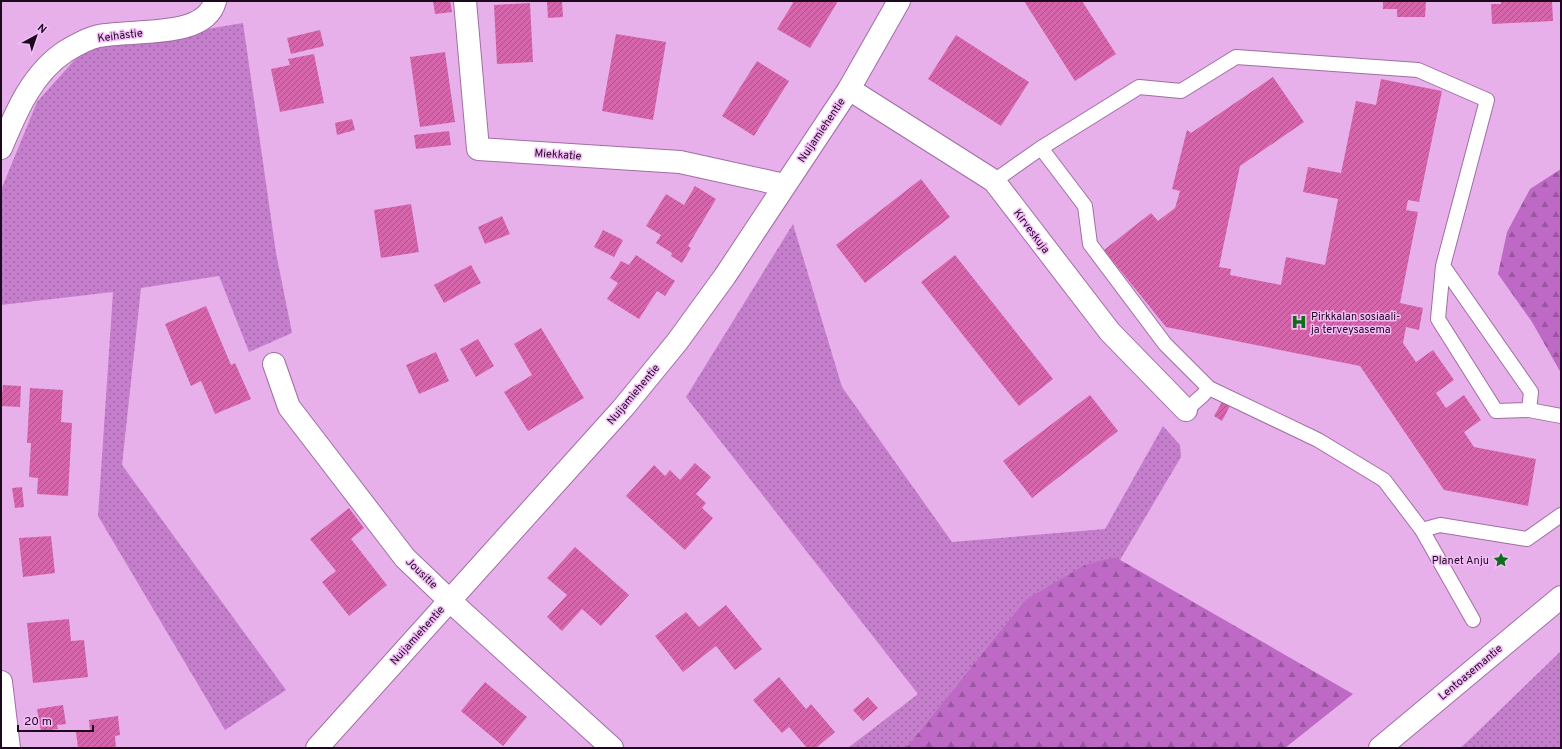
<svg xmlns="http://www.w3.org/2000/svg" width="1562" height="749" viewBox="0 0 1562 749" font-family="Overpass,sans-serif">
  <defs>
    <pattern id="grass-dots" width="8" height="8" patternUnits="userSpaceOnUse"><rect width="8" height="8" fill="#c57ecb"/><path d="M2 2h.1M6 6h.1" fill="none" stroke="#9f65a4" stroke-width="1.8" stroke-linecap="round"/></pattern>
    <pattern id="forest-firs" width="22" height="20" patternUnits="userSpaceOnUse"><rect width="22" height="20" fill="#be69c6"/><path d="M5 1l3.5 6h-7zM16 11l3.5 6h-7z" fill="#9a55a0"/></pattern>
    <pattern id="building-hatch" width="6" height="6" patternUnits="userSpaceOnUse"><rect width="6" height="6" fill="#d566ab"/><path d="M-1 1l2-2M0 6l6-6M5 7l2-2" fill="none" stroke="#ac528b"/></pattern>
  </defs>
  <rect width="100%" height="100%" fill="#e7b0eb"/>
  <g fill="url(#grass-dots)">
    <path d="M243 23 276 253 292 333 249 352 219 276 141 288 122 465 286 690 225 730 98 516 113 292 1 305V190L37 102 78 56 98 47Z"/>
    <path d="M793 224 842 387 952 542 1105 529 1163 426 1180 445 1181 457 1120 560 1114 557 1025 600 906 748H848L918 694 686 397Z"/>
    <path d="M1561 651V748H1460L1468 741Z"/>
  </g>
  <g fill="url(#forest-firs)">
    <path d="M1561 169V373L1532 322 1498 274 1507 232 1530 189Z"/>
    <path d="M1115 557 1353 694 1285 748H906L1025 600 1085 565Z"/>
  </g>
  <g fill="url(#building-hatch)">
    <path d="M433 1H450L452 12 435 14Z"/>
    <path d="M562 1 563 17 548 18 547 2Z"/>
    <path d="M791 1H838L810 48 777 29 793 3Z"/>
    <path d="M1024 1H1082L1116 54 1075 81Z"/>
    <path d="M1383 1H1426L1425 17H1397V9H1383Z"/>
    <path d="M1501 1H1552L1553 21 1492 24 1491 4H1501Z"/>
    <path d="M530 3 533 62 497 64 494 5Z"/>
    <path d="M320 30 324 46 291 54 287 38Z"/>
    <path d="M616 34 666 42 653 120 602 111Z"/>
    <path d="M956 35 1029 82 1001 126 928 79Z"/>
    <path d="M445 52 455 122 420 127 410 57Z"/>
    <path d="M314 54 324 103 280 112 271 69 290 65 288 59Z"/>
    <path d="M757 61 789 81 754 136 722 116Z"/>
    <path d="M1273 77 1304 122 1240 166 1219 267 1231 269 1230 275 1281 285 1286 257 1325 265 1338 199 1303 192 1308 167 1341 173 1356 101 1376 105 1381 79 1442 91 1419 202 1408 200 1406 210 1418 212 1400 303 1423 308 1419 330 1406 327 1403 343 1416 362 1433 350 1454 380 1436 393 1446 408 1464 395 1481 420 1464 432 1474 447 1536 459 1528 506 1444 490 1360 366 1166 327 1104 250 1151 213 1158 221 1175 208 1180 191 1172 189 1187 130 1191 133Z"/>
    <path d="M352 119 355 130 337 135 335 123Z"/>
    <path d="M449 131 451 145 416 149 414 135Z"/>
    <path d="M921 179 950 217 865 283 836 245Z"/>
    <path d="M695 186 716 199 688 246 691 248 682 263 671 256 672 253 656 243 661 235 646 226 666 194 684 205Z"/>
    <path d="M411 204 419 252 381 258 374 210Z"/>
    <path d="M502 216 510 234 485 244 478 227Z"/>
    <path d="M603 230 623 240 614 257 594 247Z"/>
    <path d="M636 255 675 281 665 296 657 291 639 319 607 299 618 283 610 278 621 261 629 265Z"/>
    <path d="M955 255 1053 379 1019 406 921 282Z"/>
    <path d="M471 265 481 283 444 303 434 285Z"/>
    <path d="M206 306 231 365 235 363 251 399 215 414 201 381 191 386 165 324Z"/>
    <path d="M541 328 584 398 528 431 504 392 532 375 514 344Z"/>
    <path d="M478 339 494 366 476 377 460 349Z"/>
    <path d="M436 352 449 381 419 394 406 365Z"/>
    <path d="M3 385 21 386 20 407 1 406Z"/>
    <path d="M30 388 63 390 61 422 72 423 68 496 37 494 38 478 29 477 31 443H27Z"/>
    <path d="M1090 395 1118 431 1032 498 1003 461Z"/>
    <path d="M1222 402 1230 406 1222 421 1214 416Z"/>
    <path d="M695 463 711 477 696 494 706 503 702 508 713 518 685 550 626 496 654 465 665 476 670 470 680 480Z"/>
    <path d="M22 487 24 507 15 508 12 488Z"/>
    <path d="M349 508 364 528 351 539 387 585 349 616 322 582 336 571 310 539Z"/>
    <path d="M51 536 55 573 23 577 19 538Z"/>
    <path d="M575 547 629 595 601 626 582 609 562 631 547 617 567 595 547 578Z"/>
    <path d="M726 605 762 649 735 670 716 646 683 672 655 636 686 612 699 627Z"/>
    <path d="M69 619 71 641 84 640 88 677 33 683 27 623Z"/>
    <path d="M779 677 806 709 811 704 835 732 816 748H807L789 727 782 733 753 700Z"/>
    <path d="M485 682 527 717 503 746 461 711Z"/>
    <path d="M868 697 878 708 863 721 853 710Z"/>
    <path d="M63 705 66 724 57 725 58 729 41 731 37 709Z"/>
    <path d="M118 716 120 735 115 736 116 748H78L76 732 90 730 89 720Z"/>
  </g>
  <g fill="none" stroke-linecap="round" stroke-linejoin="round">
    <defs>
      <g id="service">
        <path d="M1041 148 1085 206 1090 244 1165 344 1209 388 1318 440 1384 480 1422 530 1473 620"/>
        <path d="M994 181 1041 148 1139 87 1181 91 1236 57 1418 70 1487 100 1443 266 1438 319 1496 411 1529 410 1531 392 1443 266"/>
        <path d="M1186 410 1203 395 1209 388"/>
        <path d="M1529 410 1561 416"/>
        <path d="M1422 530 1440 525 1527 539 1561 515"/>
      </g>
      <g id="minor">
        <path d="M465 1 478 149 680 162 784 185"/>
        <path d="M849 89 994 181 1110 332 1186 410"/>
        <path d="M1 148C16 112 32 73 66 51 76 45 88 38 99 36 130 29 205 40 215 1"/>
        <path d="M274 364 289 407 405 558 449 600 612 748"/>
        <path d="M1 682 9 748"/>
      </g>
      <path id="tertiary" d="M317 748 623 408 677 342 725 276 849 89 899 1"/>
      <path id="secondary" d="M1380 748 1561 597"/>
    </defs>
    <use href="#service" stroke="#a06ea4" stroke-width="16"/>
    <use href="#minor" stroke="#a06ea4" stroke-width="24"/>
    <use href="#tertiary" stroke="#a06ea4" stroke-width="24"/>
    <use href="#secondary" stroke="#a06ea4" stroke-width="24"/>
    <use href="#service" stroke="#fff" stroke-width="14"/>
    <use href="#minor" stroke="#fff" stroke-width="22"/>
    <use href="#tertiary" stroke="#fff" stroke-width="22"/>
    <use href="#secondary" stroke="#fff" stroke-width="22"/>
  </g>
  <defs>
    <symbol id="hospital-bare" viewBox="-9 -9 18 18"><path d="M-5-5h3v3.5h4V-5h3V5h-3V1.5h-4V5h-3Z" fill="#0d6d19" stroke="#f4bdf8" stroke-width="2.5" paint-order="stroke"/></symbol>
    <symbol id="sight-bare" viewBox="-9 -9 18 18"><path d="M0-6L1.8-2.2L6-1.7L2.9 1.2L3.7 5.4L0 3.3L-3.7 5.4L-2.9 1.2L-6-1.7L-1.8-2.2Z" fill="#0d6d19" stroke="#f4bdf8" stroke-width="2.5" paint-order="stroke"/></symbol>
  </defs>
  <g fill-rule="evenodd">
    <use href="#hospital-bare" x="1288" y="311" width="22" height="22"/>
    <use href="#sight-bare" x="1490" y="549" width="22" height="22"/>
  </g>
  <g text-anchor="middle" stroke-width="3" stroke-linejoin="round" paint-order="stroke">
    <g font-size="11" fill="#1c091e" stroke="#f4bdf8">
      <text transform="translate(120 35) rotate(-7)" y="4">Keihästie</text>
      <text transform="translate(821 130) rotate(-56)" y="4">Nuijamiehentie</text>
      <text transform="translate(558 154) rotate(4)" y="4">Miekkatie</text>
      <text transform="translate(1032 231) rotate(53)" y="4">Kirveskuja</text>
      <text transform="translate(633 394) rotate(-50)" y="4">Nuijamiehentie</text>
      <text transform="translate(422 573) rotate(44)" y="4">Jousitie</text>
      <text transform="translate(417 635) rotate(-48)" y="4">Nuijamiehentie</text>
      <text transform="translate(1470 672) rotate(-40)" y="4">Lentoasemantie</text>
    </g>
    <g font-size="11" fill="#1c091e" stroke="#f4bdf8" text-anchor="start">
      <text x="1311" y="320">Pirkkalan sosiaali-<tspan x="1311" dy="13">ja terveysasema</tspan></text>
      <text x="1489" y="564" text-anchor="end">Planet Anju</text>
    </g>
  </g>
  <rect width="1562" height="749" fill="none" stroke="#1c091e" stroke-width="4"/>
  <g transform="translate(36 36) rotate(40)" stroke="#f4bdf8" stroke-width="3" paint-order="stroke">
  <path d="M0-3L7 15L0 10L-7 15Z" fill="#1c091e"/>
  <text y="-6" font-size="11" font-weight="bold" text-anchor="middle" fill="#1c091e">N</text>
  </g>
  <path d="M18 725v6h75v-6" fill="none" stroke="#1c091e" stroke-width="2"/>
  <text x="24" y="725" font-size="12" fill="#1c091e" stroke="#f4bdf8" stroke-width="3" paint-order="stroke">20 m</text>
</svg>
